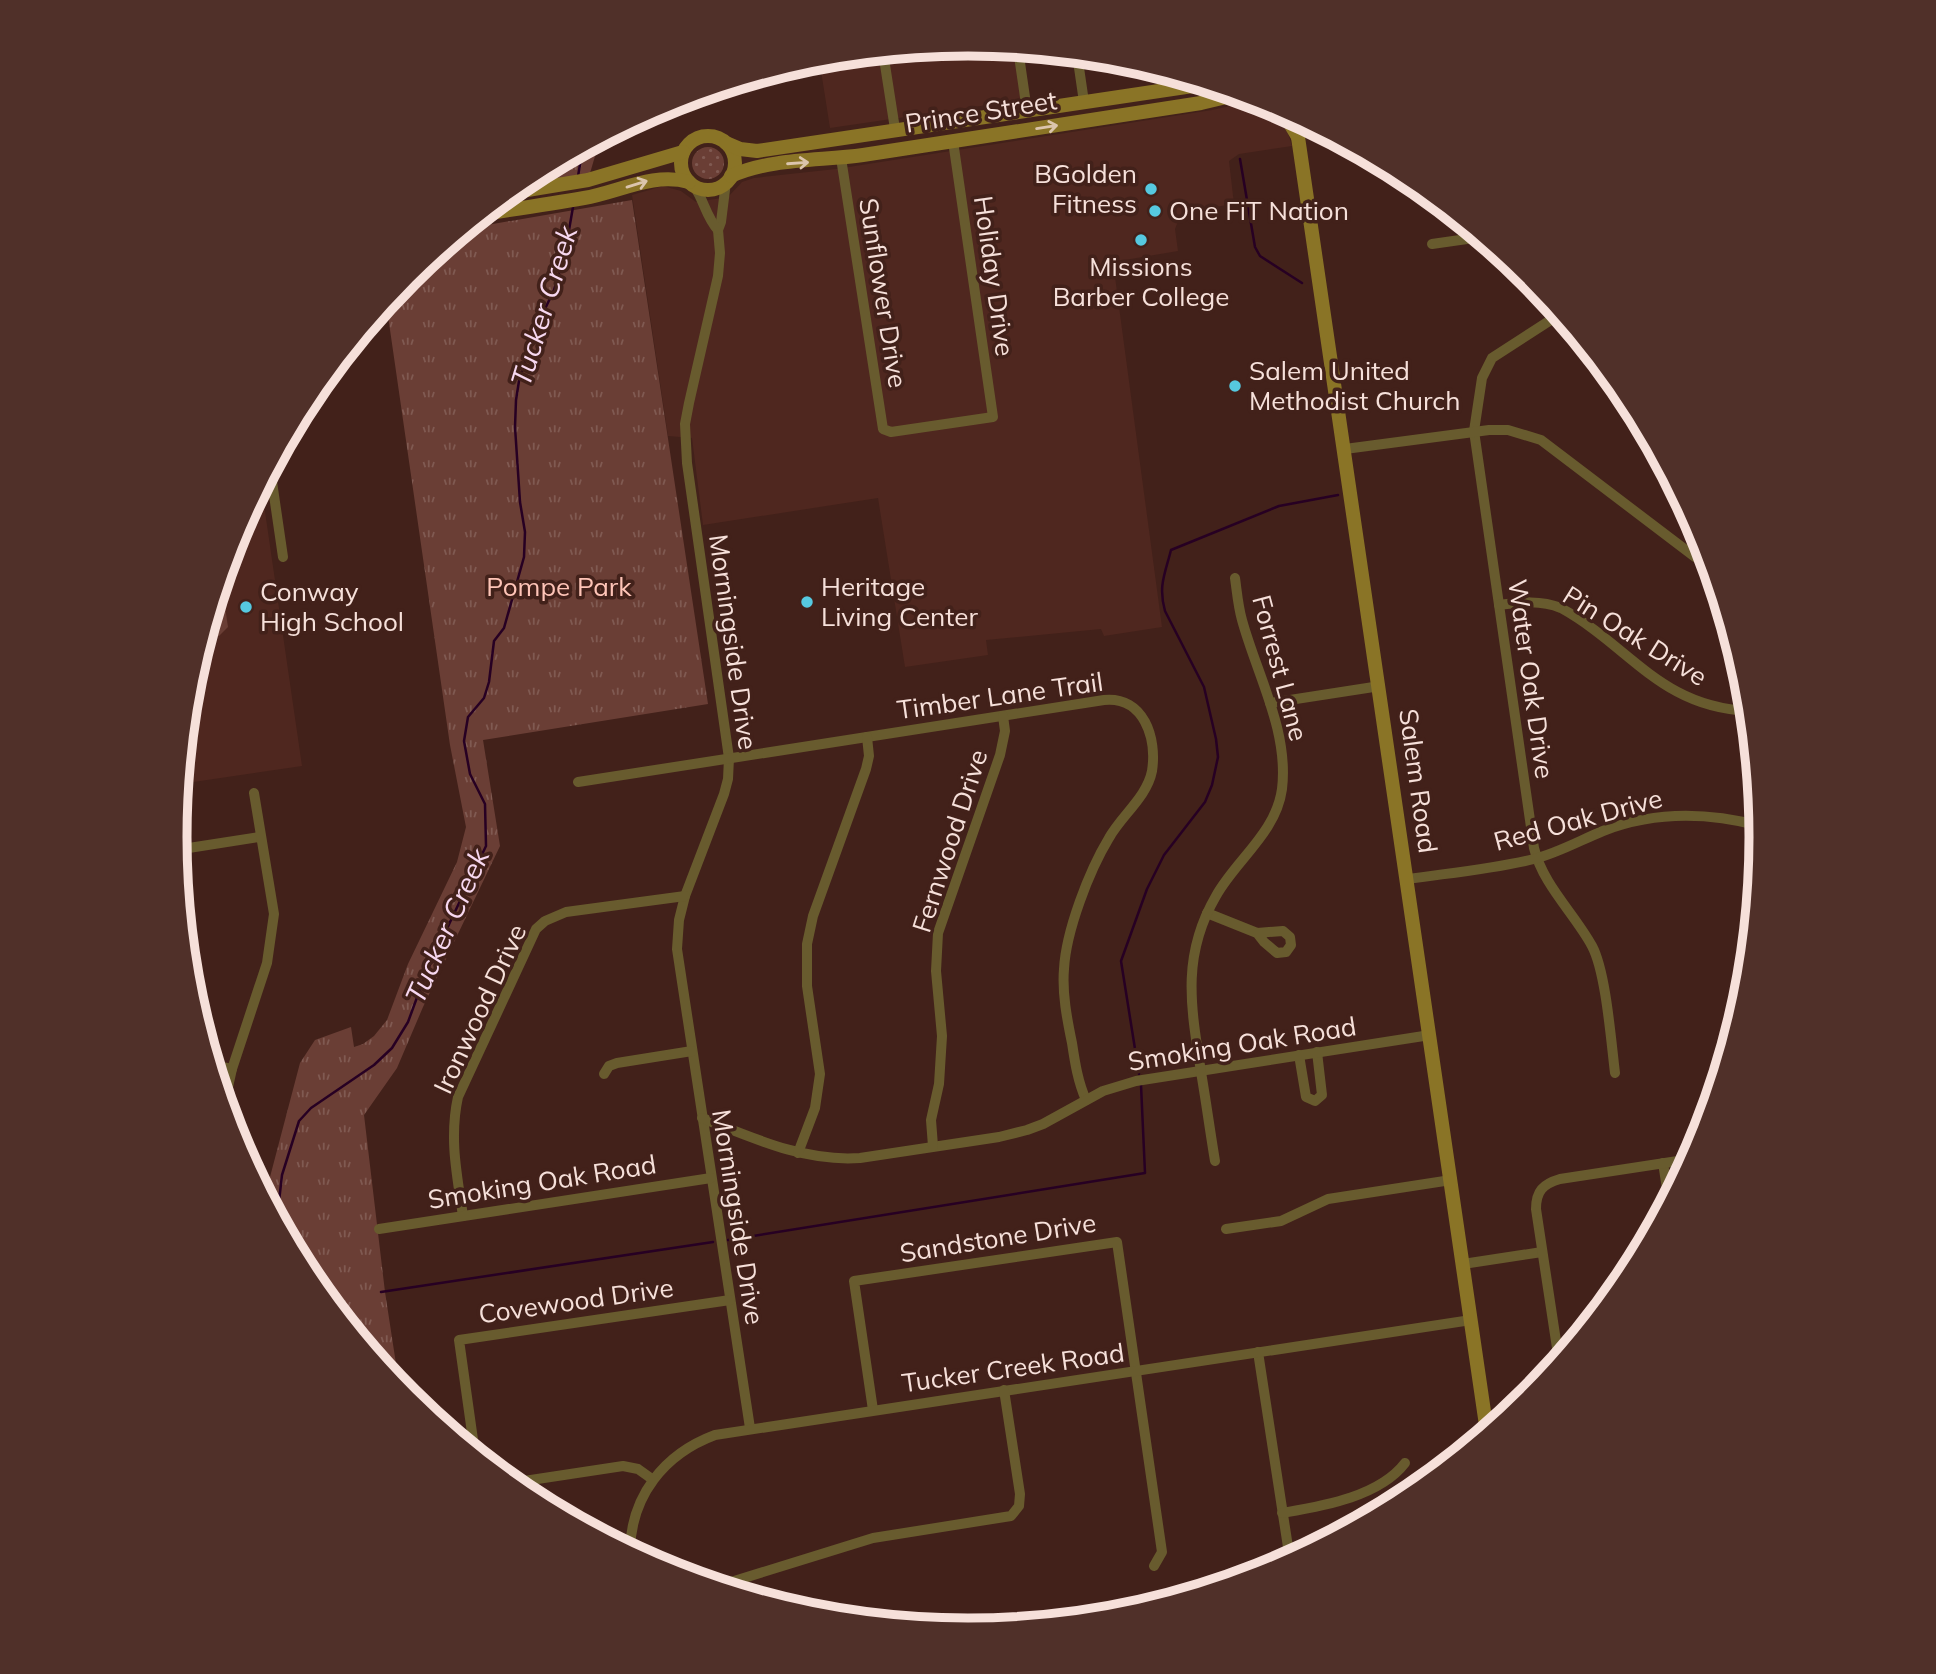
<svg xmlns="http://www.w3.org/2000/svg" width="1936" height="1674" viewBox="0 0 1936 1674" font-family="Mulish,sans-serif">
  <defs>
    <pattern id="grass-dots" width="8" height="8" patternUnits="userSpaceOnUse" patternTransform="scale(1.75)"><rect width="8" height="8" fill="#6a3e35"/><path d="M2 2h.1M6 6h.1" fill="none" stroke="#805a52" stroke-width="1.8" stroke-linecap="round"/></pattern>
    <pattern id="park-tufts" width="24" height="20" patternUnits="userSpaceOnUse" patternTransform="scale(1.75)"><rect width="24" height="20" fill="#6a3e35"/><path d="M3 7l-1-3M5 7V3M7 7l1-3M15 17l-1-3M17 17v-4M19 17l1-3" fill="none" stroke="#805a52"/></pattern>
  </defs>
  <rect width="100%" height="100%" fill="#42211a"/>
  <g fill="#4f271f">
    <path d="M968 44 1014 48 1021 100 830 128 819 58Z"/>
    <path d="M1244 103 1254 104 1272 111 1285 124 1292 146 1239 154 1229 161 1234 204 1196 210 1179 219 1175 229 1178 251 1113 262 1162 627 1104 636 1101 629 986 640 988 655 905 667 878 498 703 525 692 438 668 436 632 195 663 186 681 191 696 202 728 197 742 182 754 178 836 169 1212 110Z"/>
    <path d="M261 484 302 766 180 784 190 682 235 533Z"/>
  </g>
  <circle fill="url(#grass-dots)" cx="708" cy="163" r="16"/>
  <g fill="url(#park-tufts)">
    <path d="M600 139 588 180 555 185 562 159Z"/>
    <path d="M632 200 708 704 483 740 500 846 423 1007 397 1068 364 1115 385 1292 400 1390 308 1277 265 1196 300 1063 315 1040 351 1027 354 1047 363 1044 374 1036 387 1020 408 964 457 862 466 827 450 745 386 302 407 276 464 229Z"/>
  </g>
  <path fill="#6a3e35" d="M221 580 228 627 219 636 204 637Z"/>
  <g fill="none" stroke-linecap="round" stroke-linejoin="round">
    <g stroke="#270023" stroke-width="2.5">
      <path d="M1240 159 1255 247 1260 256 1302 283"/>
      <path d="M578 176 583 148"/>
      <path d="M1139 1074 1121 961 1147 889 1164 855 1205 802 1212 785 1218 757 1216 739 1204 687 1165 611C1158 586 1165 574 1171 550L1279 506 1338 495"/>
      <path d="M277 1219 282 1175 299 1121 311 1108 374 1065 392 1048 408 1022 426 973 486 846 485 804 470 774 464 741 468 717 484 698 489 682 494 641 504 628 524 557 525 532 520 502 515 427 516 400 519 381 534 332 554 290 565 253 573 207"/>
      <path d="M728 1240 1145 1173 1141 1085"/>
      <path d="M381 1292 713 1242"/>
    </g>
    <g stroke="#685b2e" stroke-width="10">
      <path d="M1018 49 1027 111"/>
      <path d="M883 52 895 129"/>
      <path d="M1077 54 1084 102"/>
      <path d="M841 158 883 429 891 432 993 417 953 141"/>
      <path d="M726 182 721 222 718 230 720 253 718 276 689 403 685 424 687 463 729 758 728 779 724 794 685 896 679 920 677 949 750 1428"/>
      <path d="M694 186C704 200 706 217 718 230"/>
      <path d="M1432 244 1481 237"/>
      <path d="M1560 314 1492 358 1482 378 1474 431 1534 848C1543 885 1574 913 1592 946 1606 972 1611 1041 1615 1073"/>
      <path d="M1345 449 1489 430H1508L1541 440 1695 557 1710 564"/>
      <path d="M270 468 283 557"/>
      <path d="M1499 605C1521 602 1541 600 1561 608 1631 647 1660 707 1749 711"/>
      <path d="M1270 703 1380 686"/>
      <path d="M578 782 1104 700C1144 696 1157 738 1152 771 1147 797 1121 816 1109 838 1089 871 1066 931 1064 969 1062 993 1067 1019 1072 1043 1075 1063 1078 1082 1086 1100"/>
      <path d="M176 850 259 837"/>
      <path d="M1408 879C1449 873 1493 869 1534 859 1558 853 1581 840 1603 831 1655 811 1707 812 1760 826"/>
      <path d="M1207 913 1257 933 1264 942 1277 953 1286 952 1291 945 1290 937 1283 931 1257 933"/>
      <path d="M1299 1055 1306 1097 1315 1101 1322 1095 1317 1052"/>
      <path d="M212 1065 232 1069"/>
      <path d="M604 1074 609 1066 617 1063 692 1051"/>
      <path d="M224 1105 232 1069 267 963 274 914 254 793"/>
      <path d="M702 1118C753 1138 804 1162 860 1158L999 1137 1027 1130 1043 1124 1103 1091 1136 1081 1430 1035"/>
      <path d="M933 1146 931 1120 939 1084 942 1036 936 971 938 933 1000 755 1005 731 1003 716"/>
      <path d="M798 1153 815 1108 820 1074 807 986V944L813 916 866 769 869 756 867 737"/>
      <path d="M1215 1161C1210 1131 1206 1101 1201 1072 1191 1007 1181 956 1216 896 1236 860 1276 833 1282 789 1289 731 1257 675 1242 620 1238 606 1237 592 1235 578"/>
      <path d="M1663 1163 1669 1201"/>
      <path d="M463 1216C457 1175 449 1138 458 1097L536 929 545 921 566 912 685 896"/>
      <path d="M379 1229 711 1178"/>
      <path d="M1226 1229 1281 1221 1328 1199 1451 1180"/>
      <path d="M1463 1264 1542 1252"/>
      <path d="M1258 1352 1290 1560"/>
      <path d="M1559 1361 1536 1209C1536 1191 1543 1184 1560 1179L1691 1159"/>
      <path d="M873 1410 854 1281 1117 1242 1162 1552 1154 1566"/>
      <path d="M475 1454 459 1340 730 1300"/>
      <path d="M511 1483 623 1466 638 1469 652 1479"/>
      <path d="M1282 1513C1322 1506 1379 1497 1405 1463"/>
      <path d="M630 1551C631 1496 664 1454 715 1435L1471 1320"/>
      <path d="M718 1586 873 1538 1011 1516 1019 1506 1020 1494 1004 1390"/>
    </g>
    <g stroke="#8a7426" stroke-width="14">
      <path d="M1282 110 1298 137"/>
      <path d="M1302 120 1298 137 1487 1432"/>
      <circle cx="708" cy="163" r="27"/>
      <path d="M726 143 740 149 757 151 1206 84"/>
      <path d="M731 176C771 158 820 161 863 155 975 138 1088 121 1201 103L1239 94"/>
      <path d="M509 193 588 180 683 152"/>
      <path d="M483 214C516 209 550 204 584 198 619 192 653 172 689 182"/>
    </g>
  </g>
  <defs><path id="oneway-shaft" d="M-6 0H5M1.5-3L5.5 0L1.5 3" fill="none" stroke-width="1.6" stroke-linecap="round" stroke-linejoin="round" transform="scale(1.75)"/></defs>
  <g stroke="#dbc5ad">
    <use href="#oneway-shaft" transform="translate(1047 127) rotate(-9)"/>
    <use href="#oneway-shaft" transform="translate(798 163) rotate(-4)"/>
    <use href="#oneway-shaft" transform="translate(637 184) rotate(-17)"/>
  </g>
  <g fill="#56c9e0" stroke="#42211a" stroke-width="2.5">
    <circle cx="1151" cy="189" r="7"/>
    <circle cx="1155" cy="211" r="7"/>
    <circle cx="1141" cy="240" r="7"/>
    <circle cx="1235" cy="386" r="7"/>
    <circle cx="807" cy="602" r="7"/>
    <circle cx="246" cy="607" r="7"/>
  </g>
  <g text-anchor="middle" stroke-width="7" stroke-linejoin="round" paint-order="stroke">
    <g font-size="26" fill="#f6e0da" stroke="#42211a">
      <text transform="translate(981 112) rotate(-9)" y="9">Prince Street</text>
      <text transform="translate(994 276) rotate(82)" y="9">Holiday Drive</text>
      <text transform="translate(883 293) rotate(81)" y="9">Sunflower Drive</text>
      <text transform="translate(1635 636) rotate(32)" y="9">Pin Oak Drive</text>
      <text transform="translate(733 642) rotate(82)" y="9">Morningside Drive</text>
      <text transform="translate(1280 668) rotate(75)" y="9">Forrest Lane</text>
      <text transform="translate(1531 679) rotate(82)" y="9">Water Oak Drive</text>
      <text transform="translate(1000 696) rotate(-8)" y="9">Timber Lane Trail</text>
      <text transform="translate(1418 781) rotate(82)" y="9">Salem Road</text>
      <text transform="translate(1578 820) rotate(-15)" y="9">Red Oak Drive</text>
      <text transform="translate(950 841) rotate(-72)" y="9">Fernwood Drive</text>
      <text transform="translate(480 1009) rotate(-65)" y="9">Ironwood Drive</text>
      <text transform="translate(1242 1044) rotate(-9)" y="9">Smoking Oak Road</text>
      <text transform="translate(542 1182) rotate(-9)" y="9">Smoking Oak Road</text>
      <text transform="translate(738 1217) rotate(81)" y="9">Morningside Drive</text>
      <text transform="translate(998 1238) rotate(-9)" y="9">Sandstone Drive</text>
      <text transform="translate(576 1301) rotate(-8)" y="9">Covewood Drive</text>
      <text transform="translate(1013 1368) rotate(-8)" y="9">Tucker Creek Road</text>
    </g>
    <g font-size="26" fill="#f6e0da" stroke="#42211a" text-anchor="start">
      <text x="1137" y="183" text-anchor="end">BGolden<tspan x="1137" dy="30">Fitness</tspan></text>
      <text x="1169" y="220">One FiT Nation</text>
      <text x="1141" y="276" text-anchor="middle">Missions<tspan x="1141" dy="30">Barber College</tspan></text>
      <text x="1249" y="380">Salem United<tspan x="1249" dy="30">Methodist Church</tspan></text>
      <text x="821" y="596">Heritage<tspan x="821" dy="30">Living Center</tspan></text>
      <text x="260" y="601">Conway<tspan x="260" dy="30">High School</tspan></text>
    </g>
    <g font-size="26" fill="#fec4b7" stroke="#42211a">
      <text x="559" y="596">Pompe Park</text>
    </g>
    <g font-size="28" font-style="italic" fill="#f7d8f0" stroke="#42211a">
      <text transform="translate(544 306) rotate(-73)" y="10">Tucker Creek</text>
      <text transform="translate(447 926) rotate(-66)" y="10">Tucker Creek</text>
    </g>
  </g>
  <path d="M0 0H1936V1674H0ZM187 837a781 781 0 1 1 1562 0a781 781 0 1 1-1562 0Z" fill="#503029" fill-rule="evenodd"/>
  <path fill="none" stroke="#f6e0da" stroke-width="9" d="M187 837a781 781 0 1 1 1562 0a781 781 0 1 1-1562 0Z"/>
</svg>
